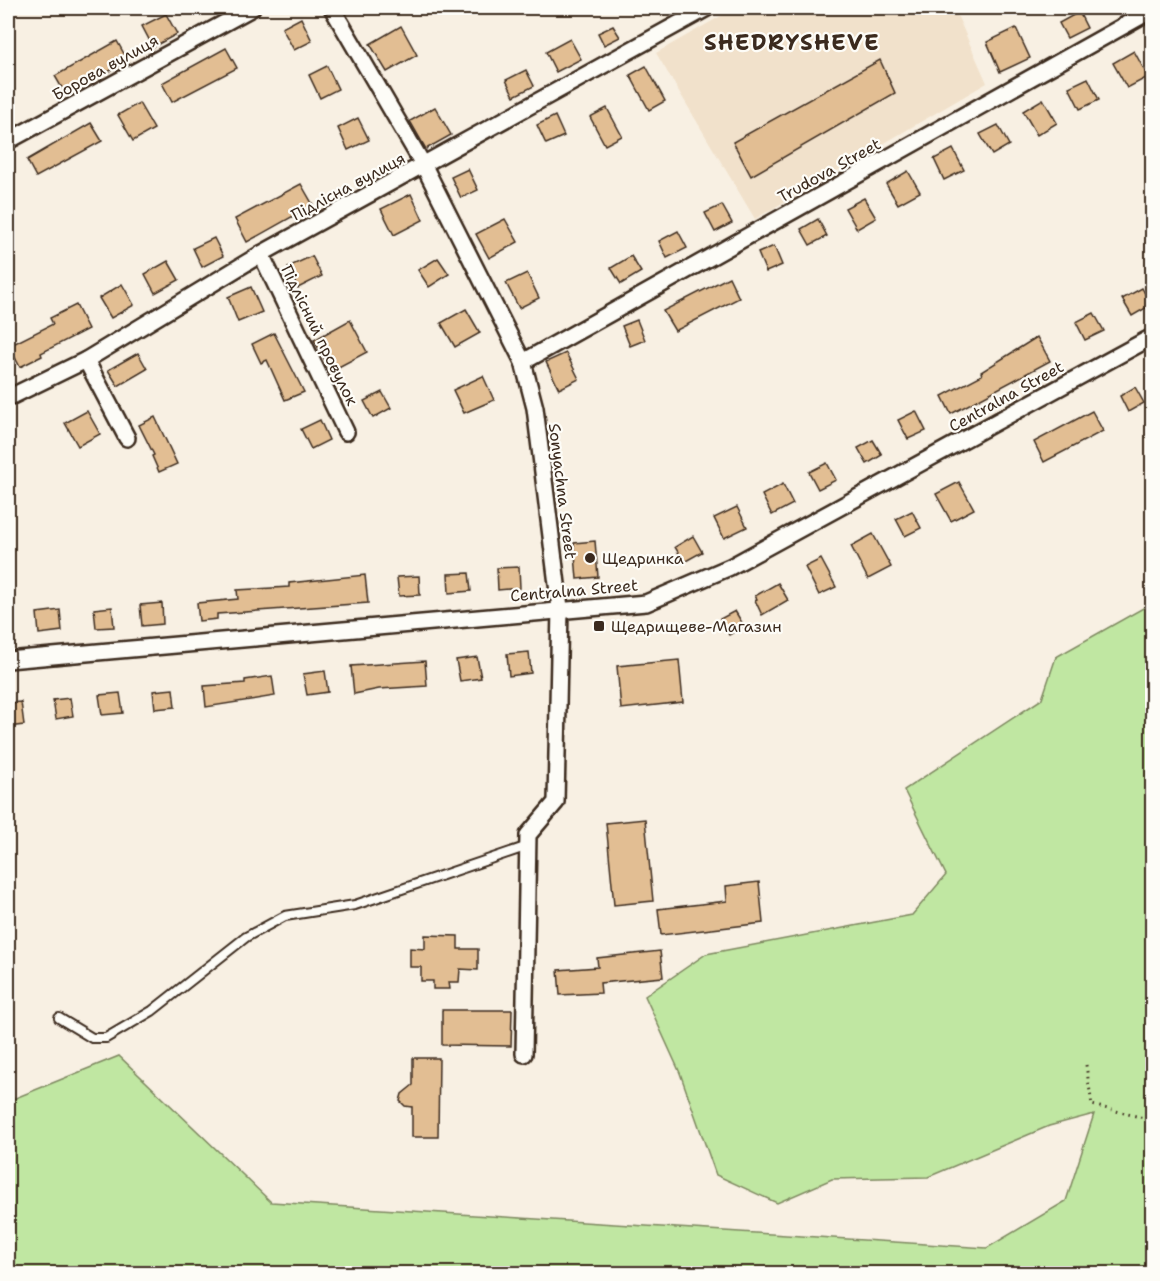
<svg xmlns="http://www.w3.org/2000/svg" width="1160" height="1281" viewBox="0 0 1160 1281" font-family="'Shantell Sans',sans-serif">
  <rect width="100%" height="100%" fill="#f8f0e3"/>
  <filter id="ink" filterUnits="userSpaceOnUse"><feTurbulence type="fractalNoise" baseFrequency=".0167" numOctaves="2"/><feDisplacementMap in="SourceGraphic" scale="12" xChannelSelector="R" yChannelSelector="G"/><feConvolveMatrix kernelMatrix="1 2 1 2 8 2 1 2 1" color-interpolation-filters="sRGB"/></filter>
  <g filter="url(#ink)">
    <path fill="#f1e1cb" d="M735 8H954L987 83 755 219 656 53Z"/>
    <path fill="#c0e7a2" stroke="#7e8860" stroke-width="1.5" d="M1152 603V1273H8V1101L119 1056 271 1202 987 1248 1066 1201 1094 1114 1049 1126 928 1177 832 1179 777 1203 716 1175 680 1073 645 996 706 954 912 915 946 875 904 790 1042 699 1056 657Z"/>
    <g fill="#e2be93" stroke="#3b2a1e" stroke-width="1.5">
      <path d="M1079 12 1087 28 1067 38 1059 23Z"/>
      <path d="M166 14 177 34 153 47 142 26Z"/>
      <path d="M301 18 312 41 294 50 282 28Z"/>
      <path d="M401 26 417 55 387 72 370 44Z"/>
      <path d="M613 26 620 37 604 45 598 33Z"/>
      <path d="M1016 28 1030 58 1000 72 987 42Z"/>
      <path d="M570 39 581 59 556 72 546 52Z"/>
      <path d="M117 41 128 61 66 95 55 76Z"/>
      <path d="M226 48 237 68 172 102 162 83Z"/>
      <path d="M1134 51 1148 77 1127 88 1113 63Z"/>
      <path d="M880 60 895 93 751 176 733 142Z"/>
      <path d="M327 66 338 89 320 98 309 75Z"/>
      <path d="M646 66 665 101 649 110 630 75Z"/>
      <path d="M526 70 534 86 514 96 506 80Z"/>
      <path d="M1088 78 1099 100 1080 109 1069 87Z"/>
      <path d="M1043 99 1057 123 1037 135 1023 111Z"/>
      <path d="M139 103 154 129 133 141 118 115Z"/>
      <path d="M435 107 451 135 426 149 410 121Z"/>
      <path d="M607 108 622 136 605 145 590 117Z"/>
      <path d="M555 116 564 136 546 144 537 125Z"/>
      <path d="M358 118 369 140 348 150 338 128Z"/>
      <path d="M91 123 102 141 36 177 27 160Z"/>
      <path d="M998 125 1009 145 992 155 980 134Z"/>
      <path d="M953 149 964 170 944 180 934 159Z"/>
      <path d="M468 169 478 190 461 198 451 177Z"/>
      <path d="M908 171 920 192 898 204 886 184Z"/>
      <path d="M301 184 313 205 247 242 235 219Z"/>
      <path d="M411 194 423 220 394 235 381 209Z"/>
      <path d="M864 198 876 218 857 229 845 208Z"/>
      <path d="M722 205 732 223 715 232 705 213Z"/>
      <path d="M505 219 518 242 489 258 476 234Z"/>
      <path d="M818 219 827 236 810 245 801 229Z"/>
      <path d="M678 231 687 248 667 258 659 241Z"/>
      <path d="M214 238 223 256 202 267 193 248Z"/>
      <path d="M774 246 782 265 766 272 758 253Z"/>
      <path d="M312 256 322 276 298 288 288 267Z"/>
      <path d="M631 256 641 272 621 284 611 268Z"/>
      <path d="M438 258 449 274 429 287 418 270Z"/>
      <path d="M168 261 179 280 155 293 145 274Z"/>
      <path d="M527 273 539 298 519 308 506 283Z"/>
      <path d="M729 277 739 298 675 331 663 311Z"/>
      <path d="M122 284 134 305 111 318 99 298Z"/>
      <path d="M251 287 262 312 238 322 228 297Z"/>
      <path d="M1142 288 1151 305 1132 316 1122 299Z"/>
      <path d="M76 305 88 329 41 353 42 356 20 367 9 346 53 324 50 318Z"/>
      <path d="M466 309 480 333 455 347 441 323Z"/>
      <path d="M1094 313 1104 331 1085 340 1076 322Z"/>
      <path d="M350 320 367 352 331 371 314 340Z"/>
      <path d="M637 320 645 340 630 346 622 326Z"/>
      <path d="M274 333 304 392 285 400 267 360 261 363 252 344Z"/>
      <path d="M1037 337 1050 361 951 414 942 396 982 375 981 372Z"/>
      <path d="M138 353 147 369 118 386 108 370Z"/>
      <path d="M566 353 579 379 559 389 546 362Z"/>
      <path d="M483 376 494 400 464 413 453 390Z"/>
      <path d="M1135 387 1144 403 1128 412 1120 396Z"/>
      <path d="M382 392 391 408 373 418 364 401Z"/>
      <path d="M87 411 100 434 78 446 65 423Z"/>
      <path d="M916 411 926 431 908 439 898 420Z"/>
      <path d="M1092 411 1103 431 1044 462 1034 442Z"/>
      <path d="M155 417 177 464 159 472 152 456 154 455 139 425Z"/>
      <path d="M320 420 329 440 311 449 301 429Z"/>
      <path d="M873 440 882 455 867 464 858 448Z"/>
      <path d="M827 463 836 480 818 489 809 472Z"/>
      <path d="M959 482 974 509 951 521 936 494Z"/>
      <path d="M783 484 793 504 772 515 762 495Z"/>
      <path d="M737 507 747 527 724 538 714 518Z"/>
      <path d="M912 511 921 528 905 536 896 519Z"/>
      <path d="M873 534 891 567 868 579 851 546Z"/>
      <path d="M693 536 702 552 684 562 675 547Z"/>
      <path d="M595 541 598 577 577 579 574 543Z"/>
      <path d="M821 559 836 587 819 595 805 567Z"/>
      <path d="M519 567 520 588 498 590 497 568Z"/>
      <path d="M469 573 471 591 449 593 448 574Z"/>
      <path d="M365 575 368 603 217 614V619L199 621 197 603 238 599 237 590 289 587V583Z"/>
      <path d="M419 576 420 595 399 596 397 577Z"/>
      <path d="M778 583 788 600 762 615 755 600 757 599 755 596Z"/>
      <path d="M162 603 163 624 142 626 140 605Z"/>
      <path d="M112 607 114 627 96 628 94 609Z"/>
      <path d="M60 610 62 631 39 634 37 613Z"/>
      <path d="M735 611 744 626 729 635 720 619Z"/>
      <path d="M529 652 531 673 509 676 507 654Z"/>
      <path d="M477 657 481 678 460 681 456 660Z"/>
      <path d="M679 660 683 702 621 709 617 666Z"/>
      <path d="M425 661 427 686 379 689 354 694 351 666Z"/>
      <path d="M325 671 328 692 307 695 303 674Z"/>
      <path d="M272 676 275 696 206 707 204 686 245 683V680Z"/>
      <path d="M173 689 175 707 155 709 153 691Z"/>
      <path d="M120 693 123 713 102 715 99 695Z"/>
      <path d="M70 698 73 716 56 719 53 700Z"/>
      <path d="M21 702 24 725 8 727V703Z"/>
      <path d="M645 819 653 901 614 905 606 823Z"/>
      <path d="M759 882 763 923 661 935 658 909 727 901 726 886Z"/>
      <path d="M425 935 458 936V949H478V970L460 969 459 982H449L450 989H433V981H421V967H410V948L425 949Z"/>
      <path d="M660 951 663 977 600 983 601 993 560 995 558 970 598 967 597 958Z"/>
      <path d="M442 1010H512L511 1046 442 1045Z"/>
      <path d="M413 1058H439L438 1137H412V1107L405 1106 400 1101 402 1094 413 1085Z"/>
    </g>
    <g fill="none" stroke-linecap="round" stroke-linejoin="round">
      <defs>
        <path id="lane" d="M59 1018 92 1038H106L152 1011 246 937 285 916 355 905 528 846"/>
        <g id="street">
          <path d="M332 8 424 166 523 362 535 408 560 608 556 802 528 835 524 1054"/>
          <path d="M8 141 252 8"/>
          <path d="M261 254 346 432"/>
          <path d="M86 360 127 438"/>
          <path d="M523 362 1152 10"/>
          <path d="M8 398 86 360 261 254 707 8"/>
          <path d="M8 660 646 603 730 567 1152 337"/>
        </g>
      </defs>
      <use href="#lane" stroke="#3b2a1e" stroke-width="12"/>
      <use href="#street" stroke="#3b2a1e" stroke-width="20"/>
      <path stroke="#3b2a1e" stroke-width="3" stroke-dasharray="1.5 4.5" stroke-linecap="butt" d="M1086 1065 1092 1105 1152 1120"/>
      <use href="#lane" stroke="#fdfcf7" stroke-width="8"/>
      <use href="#street" stroke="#fdfcf7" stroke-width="15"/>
    </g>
  </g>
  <g fill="#3b2a1e" stroke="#fdfcf7" stroke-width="2">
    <circle cx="590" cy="558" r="6"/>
    <rect x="593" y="620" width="12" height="12" rx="3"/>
  </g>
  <g text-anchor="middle" stroke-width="4.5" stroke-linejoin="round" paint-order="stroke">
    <g font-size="16" fill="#3b2a1e" stroke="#fdfcf7">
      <text transform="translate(105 67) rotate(-29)" y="6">Борова вулиця</text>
      <text transform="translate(829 170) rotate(-29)" y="6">Trudova Street</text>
      <text transform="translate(348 186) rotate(-28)" y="6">Підлісна вулиця</text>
      <text transform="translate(320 335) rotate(64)" y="6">Підлісний провулок</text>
      <text transform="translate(1006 396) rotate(-29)" y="6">Centralna Street</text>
      <text transform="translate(563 491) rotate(83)" y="6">Sonyachna Street</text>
      <text transform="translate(574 590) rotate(-5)" y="6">Centralna Street</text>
    </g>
    <g font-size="16" fill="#3b2a1e" stroke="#fdfcf7" text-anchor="start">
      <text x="602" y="564">Щедринка</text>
      <text x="611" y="632">Щедрищеве-Магазин</text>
    </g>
    <g font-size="22" font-weight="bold" letter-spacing="1.5" fill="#3b2a1e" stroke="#fdfcf7">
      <text x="792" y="50">SHEDRYSHEVE</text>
    </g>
  </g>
  <rect width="1160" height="1281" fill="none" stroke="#fdfcf7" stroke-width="30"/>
  <rect x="15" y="15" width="1130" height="1251" fill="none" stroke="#3b2a1e" stroke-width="2" filter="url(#ink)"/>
</svg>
